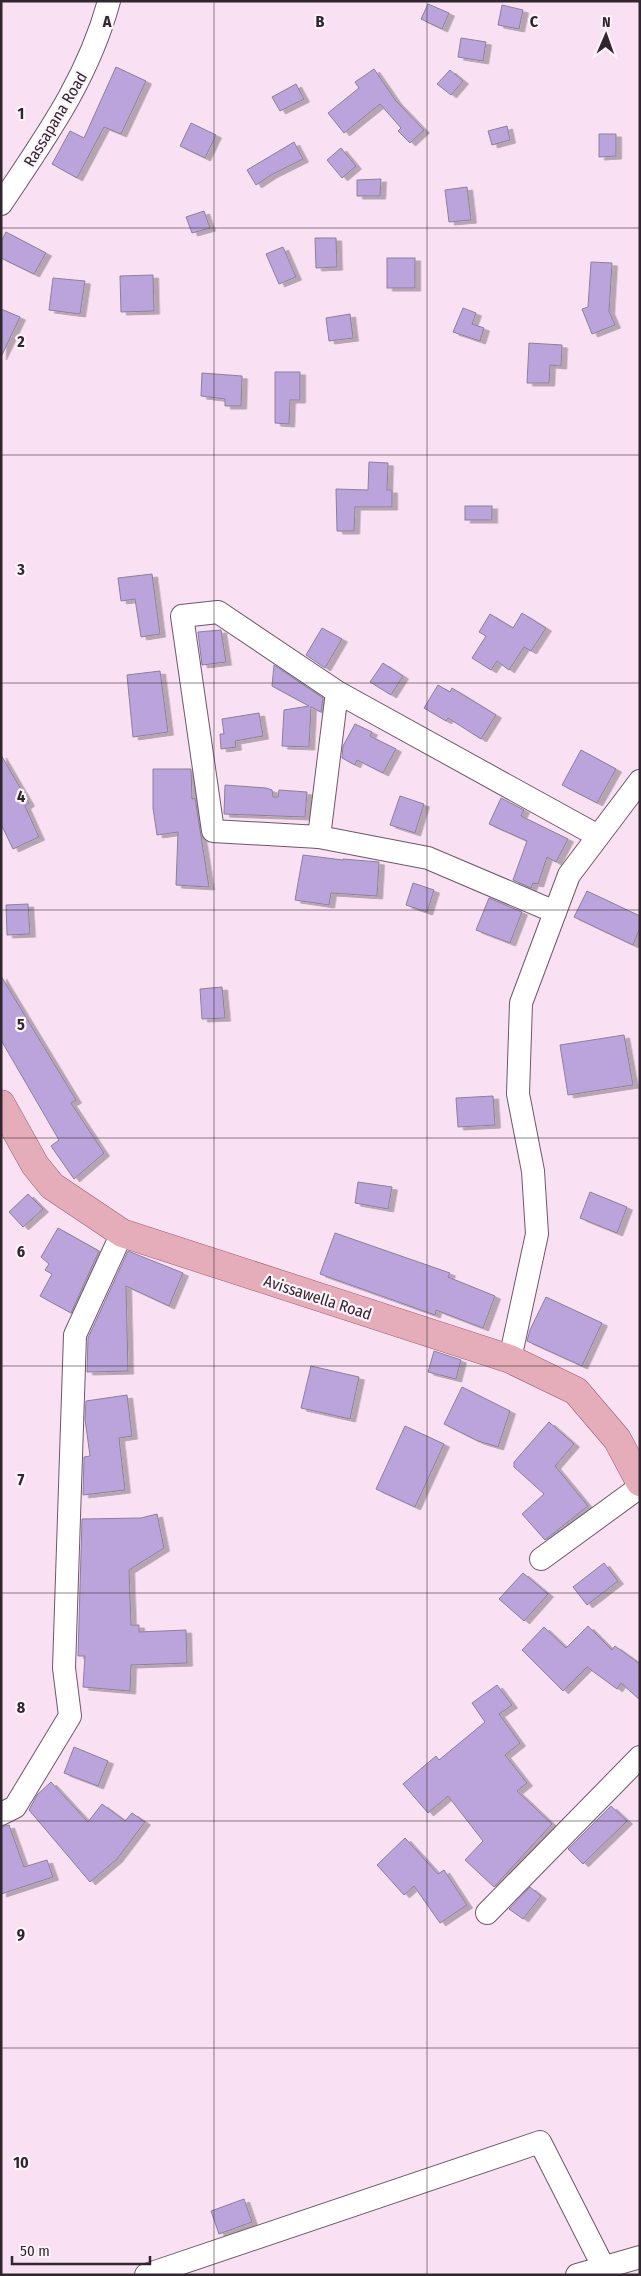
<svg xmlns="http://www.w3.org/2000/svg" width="641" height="2276" viewBox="0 0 641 2276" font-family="'Fira Sans Condensed',sans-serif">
  <defs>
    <filter id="shadow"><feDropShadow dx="5.5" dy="3" stdDeviation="0" flood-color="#0004"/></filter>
  </defs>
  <rect width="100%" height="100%" fill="#fae0f3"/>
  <g fill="#baa4db" stroke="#8a819a" filter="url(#shadow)">
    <path d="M428 4 449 13 442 29 421 19Z"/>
    <path d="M502 5 523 10 519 29 498 25Z"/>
    <path d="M461 38 486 42 483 61 458 57Z"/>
    <path d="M116 67 146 81 121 134 104 127 77 178 52 164 70 131 84 138Z"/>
    <path d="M374 69 396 101 424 130 410 143 398 131 401 128 380 104 344 133 328 113 359 88 355 82Z"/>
    <path d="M450 70 463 81 451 95 437 84Z"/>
    <path d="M296 84 304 99 280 111 272 97Z"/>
    <path d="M191 123 216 135 205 158 180 146Z"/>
    <path d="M507 126 510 140 492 145 488 131Z"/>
    <path d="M599 134H616V156L599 157Z"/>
    <path d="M294 142 303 159 271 175 256 185 247 170Z"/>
    <path d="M341 148 356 166 342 178 327 160Z"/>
    <path d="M381 179 380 196H357V180Z"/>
    <path d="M467 187 471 220 449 222 445 190Z"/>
    <path d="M204 211 210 228 192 233 186 217Z"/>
    <path d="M6 232 46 253 34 274 1 258V242Z"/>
    <path d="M315 238H336L337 267 316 268Z"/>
    <path d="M283 247 296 277 279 284 266 254Z"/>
    <rect x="387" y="258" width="28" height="30"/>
    <path d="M591 262 612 263 609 311 615 325 592 334 582 309 588 307Z"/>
    <path d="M153 275 154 311 121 312 120 276Z"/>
    <path d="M53 278 85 281 80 314 49 310Z"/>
    <path d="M463 308 476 313 472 324 484 328 480 341 453 332Z"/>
    <path d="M1 309 20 317 1 357Z"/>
    <path d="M350 314 353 338 329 341 326 318Z"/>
    <path d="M529 343 562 345 561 366 550 365 549 383H527Z"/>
    <path d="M275 372H300V400H290L289 424 275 423Z"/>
    <path d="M202 373 242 376 241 406H225V399L201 396Z"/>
    <path d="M369 462 388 463 387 490H392V507H355L354 531H337L336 489 368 490Z"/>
    <rect x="465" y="506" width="27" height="14"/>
    <path d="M152 574 160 634 141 637 135 599 121 601 118 578Z"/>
    <path d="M522 613 546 628 531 651 524 647 509 670 497 661 491 670 472 658 486 636 479 632 490 614 513 628Z"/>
    <path d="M322 628 342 639 325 668 306 655Z"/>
    <path d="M221 630 226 662 202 665 198 632Z"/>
    <path d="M383 663 403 676 391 695 370 682Z"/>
    <path d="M274 665 323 698 321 712 311 707 309 747 282 746 284 710 309 706 272 686Z"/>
    <path d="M160 671 168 732 133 737 127 675Z"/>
    <path d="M438 685 450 692 452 688 496 715 481 739 448 718 446 721 424 708Z"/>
    <path d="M259 713 263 736 235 741 236 747 221 749 220 734H224L222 719Z"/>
    <path d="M355 724 372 732 370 736 396 749 383 773 357 760 355 765 342 758 343 746Z"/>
    <path d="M581 750 616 769 597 803 562 785Z"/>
    <path d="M1 755 29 803 25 806 39 837 13 849 1 824Z"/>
    <path d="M153 769H191L192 799 195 798 209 887 176 885 178 832 157 835 153 808Z"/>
    <path d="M225 785 266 788 272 790 273 797H278L279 790 307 792 305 817 224 814Z"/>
    <path d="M400 796 424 804 415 833 390 825Z"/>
    <path d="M501 798 524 810 521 816 568 839 556 862 547 857 538 884 533 883 531 888 513 880 527 841 489 824Z"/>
    <path d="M303 855 343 860V859L379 862 377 896 331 893 329 905 295 900Z"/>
    <path d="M413 883 434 890 427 912 406 905Z"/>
    <path d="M587 891 640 916V928L633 945 574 917Z"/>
    <path d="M489 898 522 912 510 943 476 930Z"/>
    <path d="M28 904 30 934 7 935 6 905Z"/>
    <path d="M1 976 76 1100 71 1103 104 1153 74 1179 51 1146 59 1140 1 1040Z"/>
    <path d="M222 987 225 1018 202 1019 200 989Z"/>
    <path d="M624 1035 633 1085 568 1095 560 1045Z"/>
    <path d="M493 1096 495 1125 458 1127 456 1098Z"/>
    <path d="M358 1182 392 1187 388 1209 355 1203Z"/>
    <path d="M590 1192 627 1207 617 1233 580 1218Z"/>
    <path d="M28 1194 43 1209 23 1227 9 1212Z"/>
    <path d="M58 1228 99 1251 71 1313 40 1296 52 1274 45 1270 49 1264 41 1257Z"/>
    <path d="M335 1233 450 1273 448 1277 495 1296 483 1328 436 1310 435 1315 320 1274Z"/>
    <path d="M128 1251 183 1273 169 1306 126 1286 128 1371 87 1372 88 1338Z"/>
    <path d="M546 1297 602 1323 582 1366 527 1341 530 1330Z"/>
    <path d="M434 1351 461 1360 456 1379 428 1372Z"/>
    <path d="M311 1366 359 1377 350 1419 301 1408Z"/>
    <path d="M462 1387 510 1411 498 1447 478 1441 444 1424Z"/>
    <path d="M127 1395 132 1436 119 1438 125 1490 83 1495 84 1457 90 1456 85 1419 86 1401Z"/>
    <path d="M549 1422 574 1444 555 1466 588 1506 545 1540 522 1514 544 1494 514 1467V1462Z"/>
    <path d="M405 1426 444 1444 415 1507 376 1489Z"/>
    <path d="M157 1514 164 1548 129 1570 131 1625H139V1632L186 1630 187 1663 131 1665 130 1691 83 1687 85 1656H78L82 1519 141 1518Z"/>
    <path d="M604 1563 618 1581 587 1605 573 1587Z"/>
    <path d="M523 1573 548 1594 524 1621 499 1599Z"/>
    <path d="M588 1626 612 1650 615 1646 640 1664V1700L621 1683 617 1689 587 1667 563 1691 522 1650 544 1627 566 1648Z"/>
    <path d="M497 1685 512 1705 499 1714 520 1743 505 1755 527 1783 517 1791 552 1824 494 1887 465 1860 483 1841 448 1796 428 1813 403 1784 436 1756 439 1760 485 1722 472 1703Z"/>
    <path d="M74 1747 108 1761 98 1786 64 1773Z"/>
    <path d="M51 1782 88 1822 102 1804 125 1821 132 1813 145 1822 117 1859 90 1882 29 1810 37 1795Z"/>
    <path d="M611 1806 627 1821 583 1864 568 1849Z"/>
    <path d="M9 1825 24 1867 47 1860 53 1877 1 1894V1827Z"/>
    <path d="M405 1838 438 1874 444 1870 467 1905 440 1923 414 1886 404 1895 377 1865Z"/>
    <path d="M530 1887 541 1896 523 1919 509 1909Z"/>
    <path d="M244 2199 252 2222 219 2234 211 2211Z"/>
  </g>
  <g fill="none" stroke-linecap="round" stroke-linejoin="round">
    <defs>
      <g id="minor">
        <path d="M1 204C45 138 88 79 109 1"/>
        <path d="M337 692 319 837 213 831 182 616 218 612 337 692 598 836"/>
        <path d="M319 837 428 858 555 912"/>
        <path d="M510 1359 537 1234 533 1171 518 1094 521 1003 569 875 640 781"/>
        <path d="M541 1559 640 1487"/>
        <path d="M1 1814 15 1807 70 1716 64 1668 75 1335 122 1233"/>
        <path d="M487 1913 640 1757"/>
        <path d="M146 2275 540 2142 603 2266"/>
        <path d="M577 2275 640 2257"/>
      </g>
      <path id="major" d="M1 1104 35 1165 52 1186 122 1233 510 1359 576 1391 617 1439 640 1482"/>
    </defs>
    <use href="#minor" stroke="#6e5869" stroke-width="24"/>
    <use href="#major" stroke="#9b5b69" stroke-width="29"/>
    <use href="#minor" stroke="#fff" stroke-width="22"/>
    <use href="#major" stroke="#e5adb9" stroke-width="28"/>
  </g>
  <path fill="none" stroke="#30262d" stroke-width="1" stroke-opacity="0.55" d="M214 1V2275M427 1V2275M1 228H640M1 455H640M1 683H640M1 910H640M1 1138H640M1 1366H640M1 1593H640M1 1821H640M1 2048H640"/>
  <g text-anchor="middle" stroke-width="4.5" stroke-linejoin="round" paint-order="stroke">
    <g font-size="16" fill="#30262d" stroke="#fef3fb">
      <text transform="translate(55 119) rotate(-59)" y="6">Rassapana Road</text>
      <text transform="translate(318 1297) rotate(18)" y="6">Avissawella Road</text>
    </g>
  </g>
  <g font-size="16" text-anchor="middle" font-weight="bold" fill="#30262d" stroke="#fef3fb" stroke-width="4.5" stroke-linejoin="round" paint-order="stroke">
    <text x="107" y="27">A</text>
    <text x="320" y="27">B</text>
    <text x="534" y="27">C</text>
    <text x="21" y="119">1</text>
    <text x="21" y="347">2</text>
    <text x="21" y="575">3</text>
    <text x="21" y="802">4</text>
    <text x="21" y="1030">5</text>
    <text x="21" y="1257">6</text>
    <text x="21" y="1485">7</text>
    <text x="21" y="1713">8</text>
    <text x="21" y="1940">9</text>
    <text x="21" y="2168">10</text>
  </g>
  <rect width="641" height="2276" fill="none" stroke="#30262d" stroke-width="5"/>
  <g transform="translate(606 35) rotate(2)" stroke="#fef3fb" stroke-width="4" paint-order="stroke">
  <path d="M0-4L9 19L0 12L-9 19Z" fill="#30262d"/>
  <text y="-8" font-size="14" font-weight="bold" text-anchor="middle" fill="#30262d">N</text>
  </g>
  <path d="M12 2256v8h138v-8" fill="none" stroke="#30262d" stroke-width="2.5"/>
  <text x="20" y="2256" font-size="15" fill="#30262d" stroke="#fef3fb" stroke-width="4" paint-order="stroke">50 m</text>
</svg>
